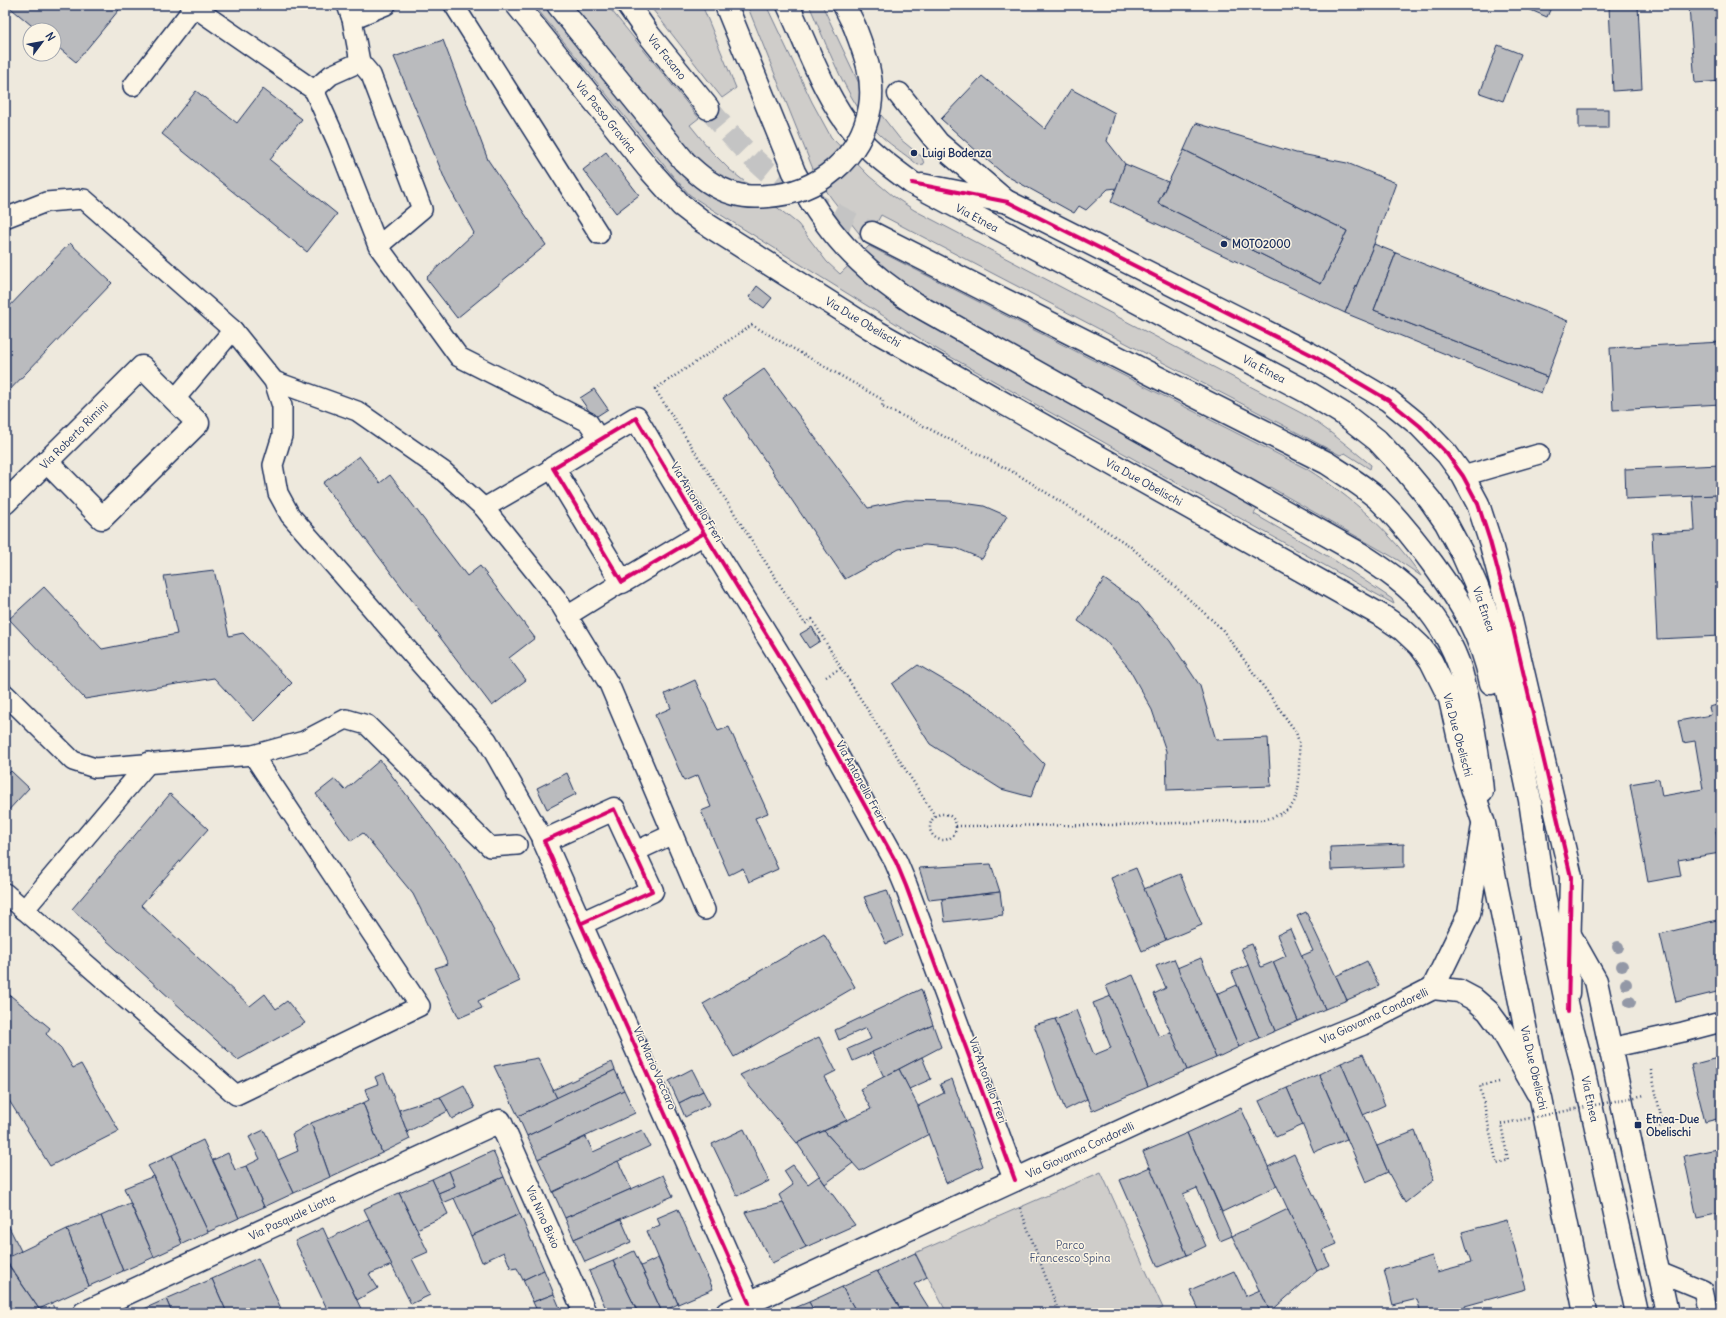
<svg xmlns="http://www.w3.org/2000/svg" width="1726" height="1318" viewBox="0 0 1726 1318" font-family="Delius,sans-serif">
  <rect width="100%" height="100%" fill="#eee9dd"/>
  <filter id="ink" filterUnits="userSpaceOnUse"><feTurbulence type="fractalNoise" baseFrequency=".025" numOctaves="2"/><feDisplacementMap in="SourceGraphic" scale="8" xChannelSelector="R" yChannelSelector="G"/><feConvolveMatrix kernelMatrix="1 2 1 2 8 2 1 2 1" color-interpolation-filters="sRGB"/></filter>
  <g filter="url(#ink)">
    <g fill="#cfcdca" stroke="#757e94">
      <path d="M534 5H607L699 118 690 125 711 151 730 170 798 224 827 262 840 274 869 246 1307 469C1353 498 1390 531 1421 576L1398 560 1270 487 1254 514 1334 560 1392 599 1394 604 940 351 713 210 690 195 672 175Z"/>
      <path d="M649 5H702L736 88 722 98Z"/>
      <path d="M747 5H766L812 102 831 137 869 176 893 196 914 210 1303 414C1328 429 1349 447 1371 465L1370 469 1345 453 1340 455 881 215 866 242 832 199 815 174Z"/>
      <path d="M809 5H822L863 92 900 139 922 157 924 164 918 165C904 153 888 144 875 130 844 95 828 47 809 5Z"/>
      <path d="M1101 1172 1163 1308 1150 1313H947L915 1253Z"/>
    </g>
    <g fill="#babbbe" stroke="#1b2f5e">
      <path d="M7 5H87L90 8 93 5H123L76 62 54 44V30H37Z"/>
      <path d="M1519 5H1552L1547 17Z"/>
      <path d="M1638 5 1642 89 1613 91 1609 6Z"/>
      <path d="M1721 5V81L1695 83 1689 7Z"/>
      <path d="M443 40 488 160 546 245 457 318 426 278 474 233 446 182 394 57Z"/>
      <path d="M1498 45 1521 54 1503 101 1480 93Z"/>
      <path d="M982 76 1045 129 1071 89 1115 113 1107 141 1125 164 1117 188 1108 189 1086 210 1079 206 1074 213 1005 175 980 154 941 119Z"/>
      <path d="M263 89 302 119 270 160 337 214 307 252 162 134 196 91 237 123Z"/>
      <rect x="1579" y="109" width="29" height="19"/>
      <path d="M1196 123 1296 153 1347 163 1396 183 1374 244 1345 313 1111 202 1125 164 1168 182 1158 203 1321 284 1347 231 1184 150Z"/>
      <path d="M1184 150 1347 231 1321 284 1158 203Z"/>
      <path d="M606 152 639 195 616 213 583 170Z"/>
      <path d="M70 243 112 283 5 395V311Z"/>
      <path d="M1374 244 1396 253 1374 310 1547 377 1541 393 1345 313Z"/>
      <path d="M1396 253 1568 321 1547 377 1374 310Z"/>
      <path d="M757 286 772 298 764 308 749 297Z"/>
      <path d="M1721 342V404L1613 410 1610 348Z"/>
      <path d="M764 369 868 508 906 500 950 501 984 506 1007 516 982 559 956 548 925 545 899 549 845 579 723 398Z"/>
      <path d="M594 389 608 409 594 418 580 398Z"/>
      <path d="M359 456 380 483 390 475 467 576 480 566 535 638 509 658 526 680 492 706 323 483Z"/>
      <path d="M1721 465V495L1626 499 1625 469Z"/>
      <path d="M1718 495 1720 531H1721V636L1657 639 1652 533 1695 531 1693 496Z"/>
      <path d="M214 570 229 636 243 633 292 683 254 721 214 678 85 699 9 619 44 587 102 649 177 634 164 576Z"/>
      <path d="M1104 579 1138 603 1170 641 1200 686 1216 740 1268 738 1271 786 1167 790 1166 751 1152 710 1128 667 1104 639 1078 621Z"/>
      <path d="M812 627 820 641 809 648 800 634Z"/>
      <path d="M918 665 988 706 1044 764 1031 797 1001 789 930 744 892 684Z"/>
      <path d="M695 680 718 731 729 727 768 813 755 818 778 869 749 882 743 868 729 875 701 811 711 807 698 775 684 781 655 715 671 708 665 694Z"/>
      <path d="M1721 704V830L1716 831 1720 853 1678 860 1681 876 1648 882 1630 784 1659 779 1662 796 1703 789 1695 741 1683 743 1678 721 1711 715 1709 707Z"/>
      <path d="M380 760 459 864 520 981 478 1001 482 1008 459 1018 435 968 448 964 413 894 363 833 351 841 316 794 335 779 345 790Z"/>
      <path d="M11 771 29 788 5 814V777Z"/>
      <path d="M567 773 576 794 547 809 537 788Z"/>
      <path d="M170 794 208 829 141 905 250 1006 265 994 276 1009 287 1001 305 1023 238 1060 72 909Z"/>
      <path d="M1404 844V867L1331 870 1330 847Z"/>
      <path d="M991 864 1000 892 929 900 919 868Z"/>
      <path d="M1136 868 1166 940 1142 951 1111 878Z"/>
      <path d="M1180 874 1202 925 1166 940 1144 889Z"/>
      <path d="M887 890 903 936 886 944 864 897Z"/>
      <path d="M1000 892 1003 915 945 922 942 899Z"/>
      <path d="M1306 912 1347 1000 1325 1009 1301 956 1313 951 1297 916Z"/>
      <path d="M1721 919V991L1676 1002 1660 934Z"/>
      <path d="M1290 929 1325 1009 1298 1021 1273 962 1286 956 1277 935Z"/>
      <path d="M824 934 855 987 734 1057 703 1004Z"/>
      <path d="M1252 944 1261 967 1273 962 1298 1021 1275 1031 1241 948Z"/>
      <path d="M1201 958 1239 1047 1216 1058 1177 968Z"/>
      <path d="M1174 959 1216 1058 1187 1070 1154 994 1166 988 1156 966Z"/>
      <path d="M1367 961 1379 986 1347 1000 1336 976Z"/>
      <path d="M1249 965 1275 1031 1259 1038 1232 972Z"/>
      <path d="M1133 975 1159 1037 1171 1032 1187 1070 1148 1087 1106 986Z"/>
      <path d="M1237 985 1259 1038 1239 1047 1217 994Z"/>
      <path d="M921 989 933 1025 853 1061 848 1049 871 1039 866 1028 839 1040 835 1030Z"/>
      <path d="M5 991 50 1028 46 1034 61 1048 73 1068 81 1064 119 1131 50 1166 5 1094Z"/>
      <path d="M1111 996 1148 1087 1092 1111 1055 1019 1076 1010 1094 1055 1111 1048 1093 1003Z"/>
      <path d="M1055 1019 1087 1099 1065 1110 1034 1025Z"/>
      <path d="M933 1025 941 1047 884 1077 872 1052Z"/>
      <path d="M819 1037 836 1071 824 1077 847 1120 797 1143 740 1075Z"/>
      <path d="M1363 1054 1385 1105 1363 1115 1341 1063Z"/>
      <path d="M922 1057 931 1079 909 1089 899 1069Z"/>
      <path d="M1721 1057V1118L1705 1122 1691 1065Z"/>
      <path d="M538 1058 557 1098 518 1116 494 1066Z"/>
      <path d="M612 1062 615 1070 557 1098 553 1090Z"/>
      <path d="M1341 1063 1388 1172 1366 1182 1319 1074Z"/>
      <path d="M692 1069 703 1091 679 1103 669 1081Z"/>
      <path d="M899 1069 918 1106 929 1134 860 1171 824 1131 871 1109 860 1089Z"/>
      <path d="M615 1070 624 1090 527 1136 518 1116Z"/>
      <path d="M384 1073 410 1139 382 1153 363 1103 369 1100 365 1089 378 1084 375 1077Z"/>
      <path d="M1319 1074 1347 1139 1314 1152 1287 1088Z"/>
      <path d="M952 1079 983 1166 946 1183 918 1106 944 1093 940 1084Z"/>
      <path d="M464 1085 475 1108 452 1119 440 1097Z"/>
      <path d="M1287 1088 1303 1125 1276 1137 1259 1101Z"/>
      <path d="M624 1090 635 1113 538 1159 527 1136Z"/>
      <path d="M703 1091 710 1104 685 1117 679 1103Z"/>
      <path d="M440 1097 448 1111 407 1132 399 1110Z"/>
      <path d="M363 1103 382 1153 330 1177 311 1123Z"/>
      <path d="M1241 1108 1277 1186 1222 1212 1187 1133Z"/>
      <path d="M311 1123 330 1177 294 1193 278 1160 298 1151 292 1134Z"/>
      <path d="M744 1129 769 1181 737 1196 712 1144Z"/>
      <path d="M264 1130 294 1193 264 1207 246 1166 260 1159 249 1137Z"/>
      <path d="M642 1130 650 1146 553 1192 538 1159 586 1137 593 1152Z"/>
      <path d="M824 1131 853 1163 825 1184 797 1143Z"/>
      <path d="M1415 1131 1434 1180 1405 1203 1388 1172 1377 1146Z"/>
      <path d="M1187 1133 1232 1236 1220 1241 1197 1188 1183 1194 1206 1246 1187 1255 1143 1152Z"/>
      <path d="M203 1140 239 1218 208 1232 172 1155Z"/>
      <path d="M1721 1148V1213L1697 1218 1684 1156Z"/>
      <path d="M493 1151 504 1177 443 1203 438 1193 455 1186 449 1171Z"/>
      <path d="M228 1153 235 1170 246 1166 264 1207 239 1218 213 1160Z"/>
      <path d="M1294 1154 1337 1244 1323 1250 1329 1265 1317 1271 1268 1167Z"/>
      <path d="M172 1155 208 1232 182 1244 154 1176 148 1166Z"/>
      <path d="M618 1161 631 1189 565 1218 553 1192Z"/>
      <path d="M793 1165 808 1184 819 1176 855 1225 806 1247 779 1195 793 1185 784 1171Z"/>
      <path d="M1150 1167 1187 1255 1158 1267 1120 1180Z"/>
      <path d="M449 1171 455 1186 438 1193 432 1179Z"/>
      <path d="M663 1175 673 1196 574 1239 565 1218Z"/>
      <path d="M154 1176 182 1244 154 1257 124 1188Z"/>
      <path d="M504 1177 520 1214 471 1236 454 1198Z"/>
      <path d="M432 1179 448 1214 417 1229 399 1193Z"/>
      <path d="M399 1193 428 1252 412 1259 430 1295 411 1304 364 1209Z"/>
      <path d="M130 1203 154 1257 123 1271 101 1216Z"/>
      <path d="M783 1203 806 1247 772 1263 745 1212Z"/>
      <path d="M678 1209 713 1289 678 1304 647 1231 660 1225 657 1218Z"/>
      <path d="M1288 1209 1317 1271 1270 1312 1232 1236Z"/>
      <path d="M520 1214 544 1270 523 1280 517 1268 511 1269 504 1252 482 1262 471 1236Z"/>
      <path d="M101 1216 123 1271 89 1286 67 1229Z"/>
      <path d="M369 1219 392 1265 369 1274 378 1288 357 1300 328 1239Z"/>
      <path d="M621 1219 631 1242 585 1262 574 1239Z"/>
      <path d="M1507 1220 1526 1289 1465 1306 1467 1313H1421L1417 1299 1393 1305 1384 1270 1432 1256 1437 1272 1471 1263 1462 1232Z"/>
      <path d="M5 1223 8 1225 21 1251 5 1259Z"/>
      <path d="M323 1228 328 1239 363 1313H329L295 1241Z"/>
      <path d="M67 1229 89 1286 39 1309 5 1259Z"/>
      <path d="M634 1251 662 1312 660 1313H638L613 1261Z"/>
      <path d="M915 1253 927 1277 914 1284 932 1313H903L877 1271Z"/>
      <path d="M258 1258 283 1313H227L212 1279Z"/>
      <path d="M658 1258 678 1304 662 1312 641 1266Z"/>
      <path d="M5 1260 39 1309 30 1313H9L5 1308Z"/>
      <path d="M613 1261 638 1313H608L589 1271Z"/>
      <path d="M544 1270 554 1294 533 1302 523 1280Z"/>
      <path d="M877 1271 903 1313H857L842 1287Z"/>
      <path d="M1234 1271 1246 1296 1260 1290 1270 1312 1199 1313 1200 1312 1190 1290Z"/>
      <path d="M212 1279 227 1313H172L166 1299Z"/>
      <path d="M842 1287 857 1313H815L809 1302Z"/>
      <path d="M554 1294 562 1313H538L533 1302Z"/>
      <path d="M166 1299 172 1313H135L144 1309Z"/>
      <path d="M809 1302 815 1313H784L790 1310Z"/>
      <path d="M1721 1303V1313H1687L1686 1310Z"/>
    </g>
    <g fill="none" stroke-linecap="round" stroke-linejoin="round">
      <path stroke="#c4c4c4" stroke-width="22" stroke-dasharray="22 11" stroke-linecap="butt" d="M708 108C733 139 761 170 794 191 819 207 846 220 872 233"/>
      <defs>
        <g id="lane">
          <path d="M191 5 314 90"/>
          <path d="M347 5 352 19 360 62"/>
          <path d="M454 5 599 234"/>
          <path d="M352 19 386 5"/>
          <path d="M133 86 194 7"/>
          <path d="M5 218 46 202 84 199 233 330 274 381 282 406V436L273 465 278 493 290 515 487 740 544 841"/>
          <path d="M378 246 422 209 371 75 360 62 331 75 314 90 338 144 378 246 459 357 588 422 600 440"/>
          <path d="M274 381 357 411 443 471 484 508 557 599 609 684 705 910"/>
          <path d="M175 399 233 330"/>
          <path d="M1463 476 1539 454"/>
          <path d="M484 508 553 468"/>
          <path d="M567 616 622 582"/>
          <path d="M5 694 73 761 95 768 253 755 304 741 346 719 367 725 490 847 517 845"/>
          <path d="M634 852 673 834"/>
          <path d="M5 893 236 1095 420 1006 253 755"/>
          <path d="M24 910 149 762"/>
          <path d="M1610 1048 1683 1032 1721 1022"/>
          <path d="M1659 1272 1703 1290 1708 1313"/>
        </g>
        <g id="street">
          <path d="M899 94 938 143 1007 202"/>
          <path d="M922 185 1008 202 1310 354 1388 400 1420 426 1447 454 1463 476 1478 504 1490 541 1511 620 1571 877 1568 993"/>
          <path d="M5 503 142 367 198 423 102 518 47 462"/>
          <path d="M704 533 622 582 553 468 636 418 704 533 802 692 896 862 906 886 1015 1180"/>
          <path d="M582 923 652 891 614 809 544 841 749 1303"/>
          <path d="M1570 935 1596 981 1667 1313"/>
          <path d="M1433 988 1469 914 1483 825"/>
          <path d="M1433 988 1459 991 1474 999 1488 1011 1502 1030 1537 1092"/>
          <path d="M84 1313 500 1121 585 1313"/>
          <path d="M727 1313 1279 1058 1362 1024 1433 988"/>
        </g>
        <g id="primary">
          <path d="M517 5 648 168 681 205 703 222 870 328 1384 617 1403 630 1420 646 1431 661 1450 699 1465 766 1484 824 1533 1066 1541 1099 1585 1313"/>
          <path d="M558 5 684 161"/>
          <path d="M628 5 649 35 708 108"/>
          <path d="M726 5 794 172C825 231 859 268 915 304L1359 553C1384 569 1410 586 1429 611 1444 630 1458 656 1463 679 1467 693 1469 707 1472 721 1476 744 1480 767 1482 791"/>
          <path d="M788 5C808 48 825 98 856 135 872 154 892 168 912 183L1309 393 1345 415 1377 440 1405 470 1430 500 1446 523 1462 553 1477 587 1489 619 1500 658 1530 800 1542 885 1568 1012 1581 1060 1637 1313"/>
          <path d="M844 5 854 25"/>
          <path d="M872 233 1327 463C1344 474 1362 485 1377 498 1398 518 1415 540 1432 563 1461 603 1481 634 1491 683"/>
        </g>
      </defs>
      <use href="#lane" stroke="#1b2f5e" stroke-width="22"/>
      <use href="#street" stroke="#1b2f5e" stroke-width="25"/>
      <use href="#primary" stroke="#1b2f5e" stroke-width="25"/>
      <g stroke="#1b2f5e" stroke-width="2.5" stroke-dasharray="1 3" stroke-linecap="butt">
        <path d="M841 668 812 619 805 624 655 389 752 325 883 400 882 407 912 420 1017 474 1130 546 1222 629 1296 732 1298 739C1300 749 1299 760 1299 771 1299 802 1294 812 1263 820L1118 825 956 826"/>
        <path d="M826 677 841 668 935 816"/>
        <circle cx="943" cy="827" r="13"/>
        <path d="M1651 1070 1663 1126 1656 1127"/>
        <path d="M1499 1082 1480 1086 1497 1164 1508 1160 1501 1124"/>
        <path d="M1020 1208 1059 1313"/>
        <path d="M38 1313 56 1305"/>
      </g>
      <use href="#lane" stroke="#fcf5e5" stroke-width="19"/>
      <use href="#street" stroke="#fcf5e5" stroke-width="22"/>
      <use href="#primary" stroke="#fcf5e5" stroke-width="22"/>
      <defs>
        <path id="primary-bridge" d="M684 161C699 176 714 188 735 194 745 197 757 197 768 196 818 193 861 158 870 107 875 78 864 51 854 25"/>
      </defs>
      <use href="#primary-bridge" stroke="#1b2f5e" stroke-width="25" stroke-linecap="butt"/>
      <path stroke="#1b2f5e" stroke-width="2.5" stroke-dasharray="1 3" stroke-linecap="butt" d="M1501 1124 1645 1095"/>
      <use href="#primary-bridge" stroke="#fcf5e5" stroke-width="22"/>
      <defs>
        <g id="cycleway">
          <path d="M912 183 1008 202 1310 354 1388 400 1420 426 1447 454 1463 476 1478 504 1490 541 1511 620 1571 877 1568 1012"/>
          <path d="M704 533 622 582 553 468 636 418 704 533 802 692 896 862 906 886 1015 1180"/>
          <path d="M582 923 652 891 614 809 544 841 749 1303"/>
        </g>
      </defs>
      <use href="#cycleway" stroke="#fcf5e5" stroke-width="6"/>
      <use href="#cycleway" stroke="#d6006c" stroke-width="4"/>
    </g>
    <g fill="#9398a6">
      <circle cx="1618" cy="947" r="6"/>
      <circle cx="1622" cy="966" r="6"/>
      <circle cx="1626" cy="984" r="6"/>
      <circle cx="1630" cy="1002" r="6"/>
    </g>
  </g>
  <g fill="#1b2f5e" stroke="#fcf5e5" stroke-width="1.5">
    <circle cx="914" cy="153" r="4"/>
    <circle cx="1224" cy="244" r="4"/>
    <rect x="1634" y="1121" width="8" height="8" rx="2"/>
  </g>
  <g text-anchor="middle" stroke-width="3" stroke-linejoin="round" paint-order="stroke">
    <g font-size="11" fill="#1b2f5e" stroke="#fcf5e5">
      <text transform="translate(667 57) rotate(51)" y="4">Via Fasano</text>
      <text transform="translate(606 117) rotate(51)" y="4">Via Passo Gravina</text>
      <text transform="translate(977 218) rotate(28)" y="4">Via Etnea</text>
      <text transform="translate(863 322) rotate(31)" y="4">Via Due Obelischi</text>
      <text transform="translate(1264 369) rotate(28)" y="4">Via Etnea</text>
      <text transform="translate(74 435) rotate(-45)" y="4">Via Roberto Rimini</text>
      <text transform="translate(1144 482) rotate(29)" y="4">Via Due Obelischi</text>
      <text transform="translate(697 502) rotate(59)" y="4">Via Antonello Freri</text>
      <text transform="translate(1484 609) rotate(71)" y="4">Via Etnea</text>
      <text transform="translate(1458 735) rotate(75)" y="4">Via Due Obelischi</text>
      <text transform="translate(861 781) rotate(61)" y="4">Via Antonello Freri</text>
      <text transform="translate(1374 1016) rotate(-25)" y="4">Via Giovanna Condorelli</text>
      <text transform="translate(655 1068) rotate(66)" y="4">Via Mario Vaccaro</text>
      <text transform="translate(1534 1068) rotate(77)" y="4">Via Due Obelischi</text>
      <text transform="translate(988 1080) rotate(70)" y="4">Via Antonello Freri</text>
      <text transform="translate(1590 1099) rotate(78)" y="4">Via Etnea</text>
      <text transform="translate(1080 1150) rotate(-25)" y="4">Via Giovanna Condorelli</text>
      <text transform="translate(292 1217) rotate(-25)" y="4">Via Pasquale Liotta</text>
      <text transform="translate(543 1217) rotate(66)" y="4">Via Nino Bixio</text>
    </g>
    <g font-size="11" font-weight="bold" fill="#1b2f5e" stroke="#fcf5e5" text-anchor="start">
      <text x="922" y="157">Luigi Bodenza</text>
      <text x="1232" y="248">MOTO2000</text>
      <text x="1646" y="1123">Etnea-Due<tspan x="1646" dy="13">Obelischi</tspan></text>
    </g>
    <g font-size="11" fill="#485679" stroke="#fcf5e5">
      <text x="1070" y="1249">Parco<tspan x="1070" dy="13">Francesco Spina</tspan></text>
    </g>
  </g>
  <rect width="1726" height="1318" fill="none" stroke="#fcf5e5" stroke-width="20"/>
  <rect x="10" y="10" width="1706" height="1298" fill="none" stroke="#1b2f5e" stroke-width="1.5" filter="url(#ink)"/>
  <g transform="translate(42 42) rotate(58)"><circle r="19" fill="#fcf5e5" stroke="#a2a6af"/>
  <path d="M0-3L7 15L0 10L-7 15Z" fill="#1b2f5e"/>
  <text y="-6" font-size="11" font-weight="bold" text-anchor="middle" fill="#1b2f5e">N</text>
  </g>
</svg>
